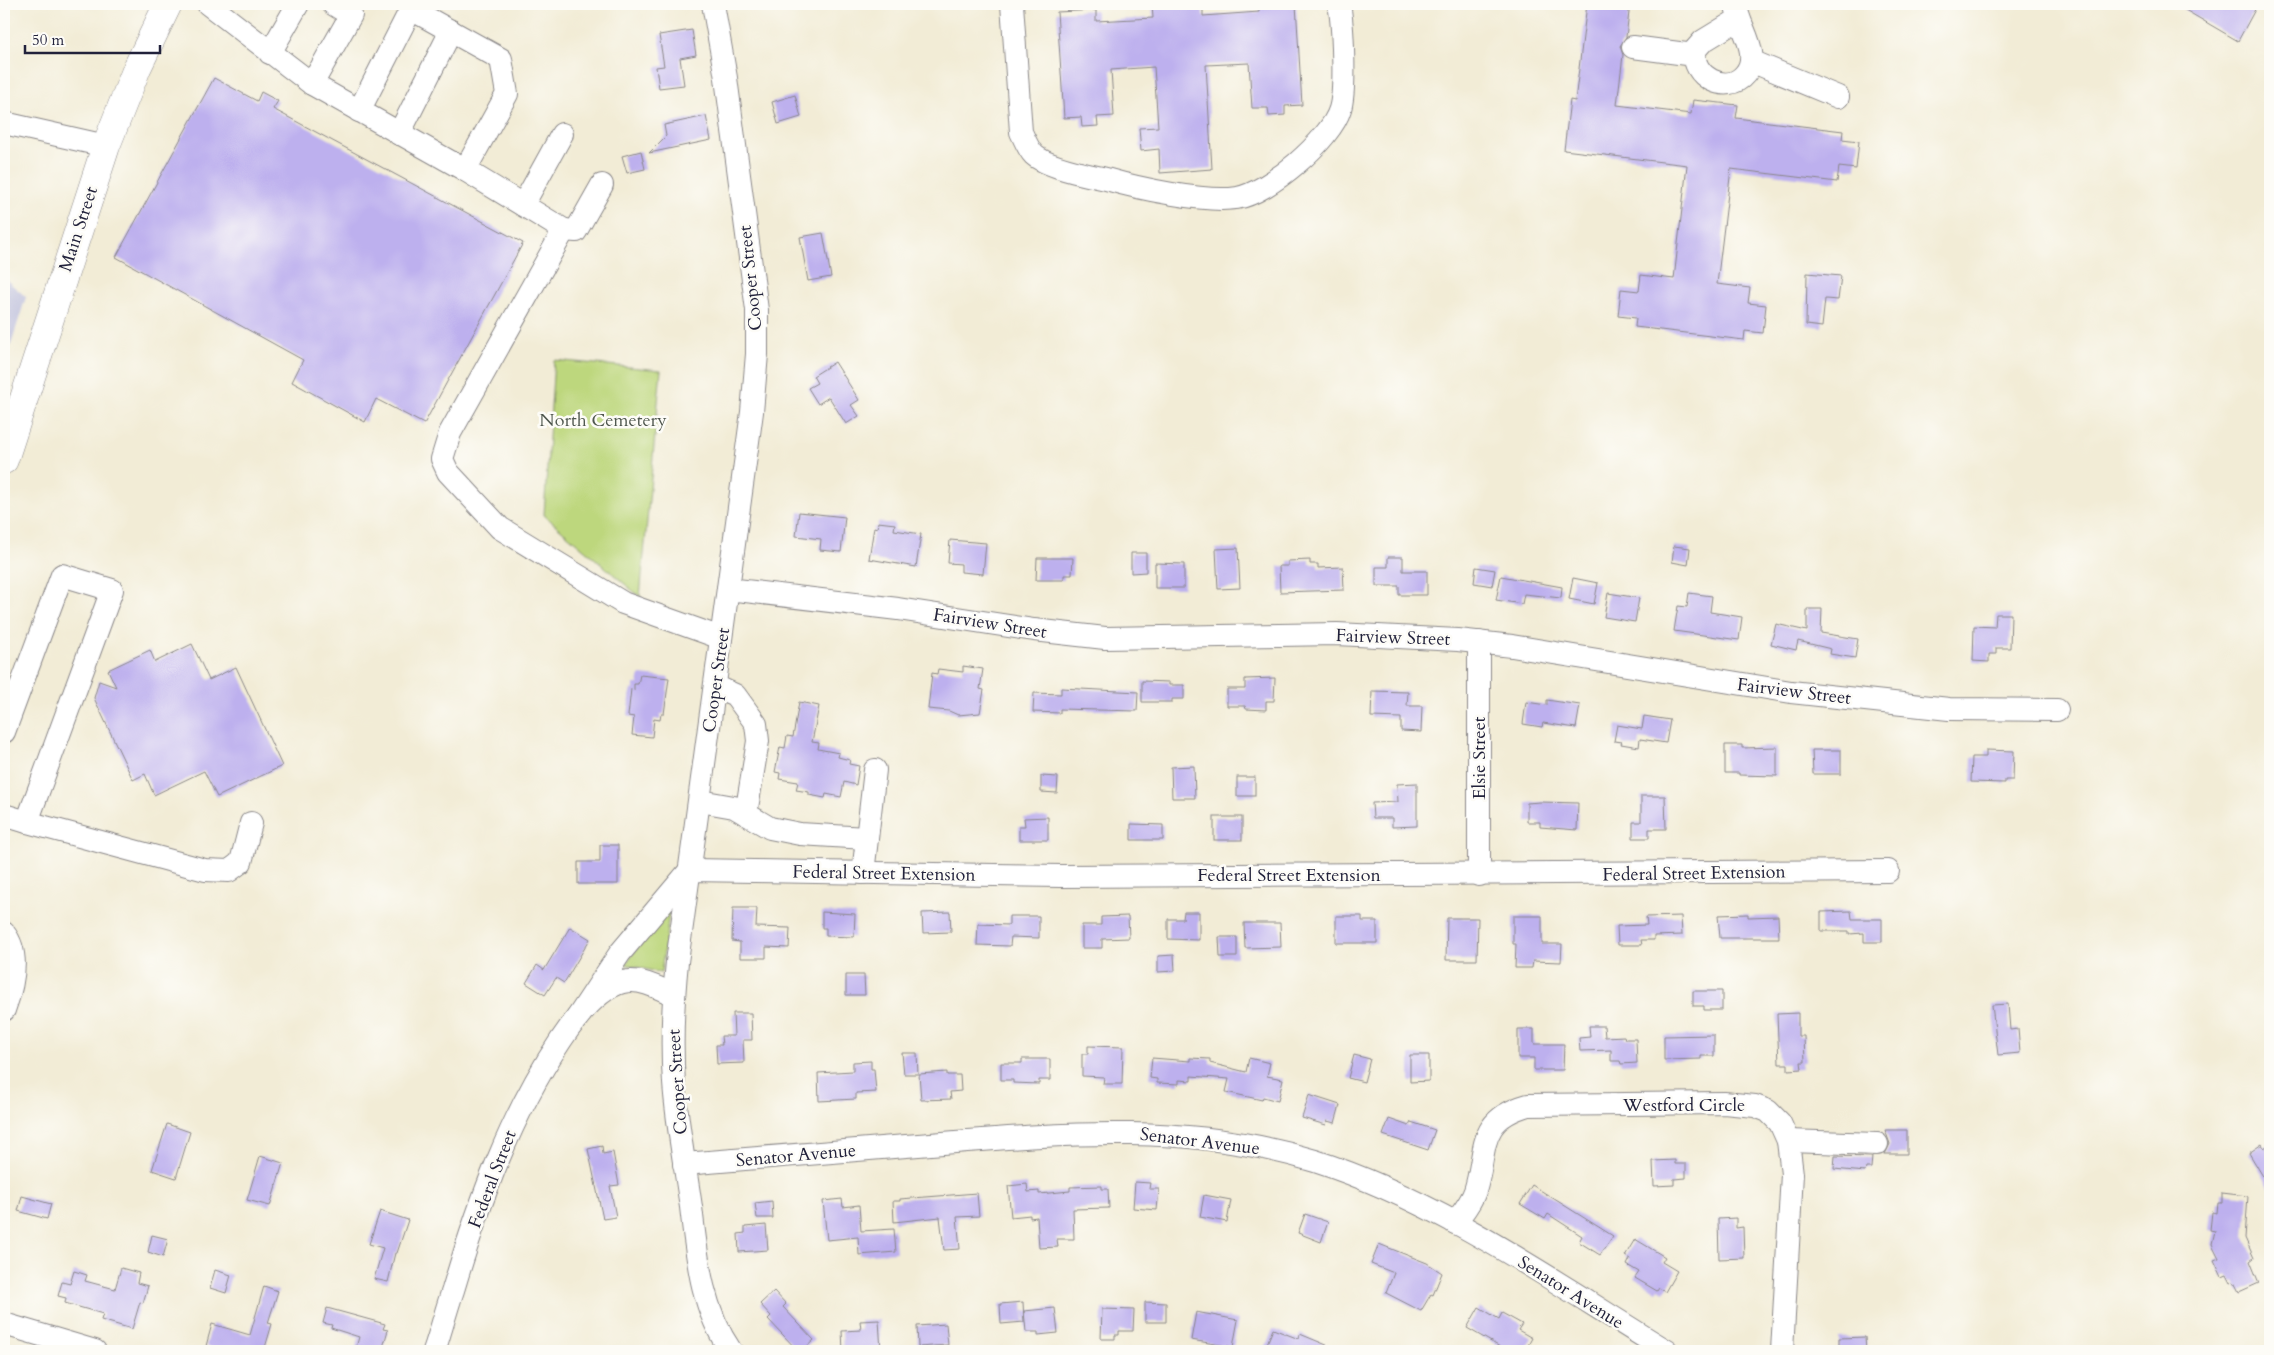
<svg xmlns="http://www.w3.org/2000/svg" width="2274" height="1355" viewBox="0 0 2274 1355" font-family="Cardo,serif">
  <rect width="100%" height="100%" fill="#fdfcf7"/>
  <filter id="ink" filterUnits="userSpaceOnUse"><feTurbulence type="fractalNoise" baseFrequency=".02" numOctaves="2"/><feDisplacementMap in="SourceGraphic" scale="10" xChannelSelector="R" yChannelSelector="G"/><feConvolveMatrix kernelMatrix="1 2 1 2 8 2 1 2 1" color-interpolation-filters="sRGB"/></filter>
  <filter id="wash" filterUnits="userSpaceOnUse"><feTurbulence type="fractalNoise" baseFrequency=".0096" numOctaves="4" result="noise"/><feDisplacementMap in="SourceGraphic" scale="20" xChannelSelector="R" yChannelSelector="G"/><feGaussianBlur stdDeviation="1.12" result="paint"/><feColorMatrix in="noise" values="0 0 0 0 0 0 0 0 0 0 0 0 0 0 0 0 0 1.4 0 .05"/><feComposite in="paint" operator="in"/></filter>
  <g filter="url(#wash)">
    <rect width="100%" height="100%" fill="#f2ecd6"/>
    <path fill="#c1c2dd" d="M4 278 26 297 4 366Z"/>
    <g fill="#bdd77d" stroke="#707c5c">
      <path d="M554 360 661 370 640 597 544 515Z"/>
      <path d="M670 907 661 973 625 964Z"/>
    </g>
    <g id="blocks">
      <g fill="#bdb0ee">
        <path d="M1152 4H1203V16L1259 12V4H1296L1302 105 1285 106V115L1269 116 1268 108H1252L1249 63 1206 65 1212 169 1160 173 1159 149 1141 151 1139 128 1158 127 1154 67 1111 70 1114 116 1097 117 1098 126 1082 127 1081 117 1064 118 1057 12 1096 10V21L1153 18Z"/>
        <path d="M1587 4H1630L1626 37 1620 46 1623 55 1617 105 1691 114 1693 100 1738 105 1736 118 1843 131 1842 139 1859 141 1856 169 1839 167 1837 182 1731 169 1717 284 1750 288 1748 303 1766 305 1763 333 1745 331 1744 340 1635 327 1636 318 1618 316 1621 289 1639 291 1641 275 1674 279 1687 165 1564 150 1570 100 1575 101Z"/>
        <path d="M2175 4H2258L2238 41Z"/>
        <path d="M692 30 696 55 680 58 684 85 659 88 656 67 664 66 659 35Z"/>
        <path d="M214 78 257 101 261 92 278 101 273 109 523 243 424 424 376 399 365 422 292 382 303 360 116 257Z"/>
        <path d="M795 95 801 117 778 124 772 102Z"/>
        <path d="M706 116 711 140 649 153 666 136 664 125Z"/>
        <path d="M641 151 645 169 627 173 622 156Z"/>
        <path d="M823 233 831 277 808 281 800 237Z"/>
        <path d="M1807 273 1841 276 1838 300 1825 299 1822 327 1806 325Z"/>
        <path d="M835 362 859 400 851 405 859 416 846 424 829 397 818 404 808 388 817 383 813 376Z"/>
        <path d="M799 512 845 517 841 552 820 550 821 539 796 536Z"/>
        <path d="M878 522 895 524 894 530 921 534 916 567 869 559 874 527 877 528Z"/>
        <path d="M950 540 986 543 983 574 961 572V564L948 563Z"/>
        <path d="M1674 546 1690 548 1688 565 1672 562Z"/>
        <path d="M1238 548 1240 588 1218 589 1216 549Z"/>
        <path d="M1131 553H1146V572L1131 573Z"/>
        <path d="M1388 557H1403V571H1427V595H1399V586H1376V567H1388Z"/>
        <path d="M1037 558H1073L1072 575H1064V580H1036Z"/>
        <path d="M1310 560V564H1318V568L1343 567 1344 590 1280 592 1279 566H1288V561Z"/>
        <path d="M1155 563 1184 564V588H1155Z"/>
        <path d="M1476 567 1495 570 1492 586 1474 583Z"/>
        <path d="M1501 576 1562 587 1561 598 1524 594 1522 604 1496 600Z"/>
        <path d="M1573 578 1598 583 1594 604 1569 599Z"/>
        <path d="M1608 593 1639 598 1635 622 1604 617Z"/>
        <path d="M1689 593 1712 596 1710 612 1742 617 1739 640 1674 631 1678 606 1687 607Z"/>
        <path d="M1807 609H1822L1821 633 1858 639 1855 658 1830 654 1831 649 1798 641 1796 650 1771 644 1776 624 1807 631Z"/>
        <path d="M1996 614H2011L2010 648H1996V654H1989V662L1973 661 1974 626 1995 627Z"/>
        <path d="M192 644 209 680 236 667 282 766 217 797 204 771 154 795 145 774 133 780 94 698 99 681 116 687 108 670 150 650 155 662Z"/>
        <path d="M963 666 983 669 980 689 984 690 980 713 958 715 949 711 928 709 932 673 937 674 938 669 963 672Z"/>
        <path d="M640 675 669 678 664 714H661L660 720 654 719 652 737 632 735 634 717 628 716 631 689 634 690V684H638Z"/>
        <path d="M1275 678 1274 701H1266V710L1246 709 1245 706H1227V689H1245V679Z"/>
        <path d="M1142 681 1169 682V685H1184V699H1172V702H1142Z"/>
        <path d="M1061 688 1138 692 1137 711 1060 709V713L1033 712 1034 693 1061 694Z"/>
        <path d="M1372 691 1408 692 1407 706H1422L1421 732 1401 731V718L1371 717Z"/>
        <path d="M1547 700 1580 705 1576 728 1543 723 1542 727 1523 724 1526 702 1547 705Z"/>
        <path d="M799 702 819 706 812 742 819 743 818 749 839 753 838 757 850 760 849 764 859 766 856 785 844 782 841 797 826 794 825 798 809 795V792L796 790 798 782 779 779 780 773 775 772 780 747 785 748 787 736 793 737Z"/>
        <path d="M1644 716 1670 720 1666 743 1640 739 1639 747 1621 744 1622 742 1614 741 1617 725 1642 729Z"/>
        <path d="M1725 745H1742V748L1777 747V776L1739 775V773H1725Z"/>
        <path d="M1812 750H1841V774H1813Z"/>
        <path d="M1986 750 2014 751 2013 780H2005V783L1971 782 1972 757H1986Z"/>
        <path d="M1194 766 1195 798H1172L1171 767Z"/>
        <path d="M1041 776 1058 777 1057 793 1041 792Z"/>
        <rect x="1237" y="777" width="18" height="19"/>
        <path d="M1417 783V826L1392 827V818H1373L1372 803 1398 802 1397 784Z"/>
        <path d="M1641 796H1665L1666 829H1649V838H1633V822H1641Z"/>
        <path d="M1540 802 1578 803 1577 830 1540 827V822H1527V803Z"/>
        <path d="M1048 817V840H1019V826H1025L1024 818Z"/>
        <rect x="1214" y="817" width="28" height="23"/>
        <path d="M1131 824 1163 825V840H1131Z"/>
        <path d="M600 845H618V884H578V862H600Z"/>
        <path d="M733 908H757L756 927 790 928 789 948 766 947V958H740V942L732 941Z"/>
        <path d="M1851 911 1852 919H1882V942H1864V933L1849 934V931H1821V912Z"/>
        <path d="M822 912 855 914 854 937 826 936V928H822Z"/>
        <path d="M950 912 951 932 923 933 922 913Z"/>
        <path d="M1184 912H1199V940L1168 939V919H1183Z"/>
        <path d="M1748 914V917L1778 916 1779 938H1720L1718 915Z"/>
        <path d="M1009 916H1039V938L1011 937 1010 946 977 945 978 924 1009 925Z"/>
        <path d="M1128 916 1129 938 1102 939V948H1082V925H1101V917Z"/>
        <path d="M1336 916H1362V921H1377V943H1336Z"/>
        <path d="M1513 916H1542V944H1562L1561 962 1533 961 1532 968H1515L1516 944H1513Z"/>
        <path d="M1681 916 1682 935 1654 936V940H1641L1642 945H1618L1617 926 1647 925 1646 917Z"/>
        <path d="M1447 918H1478L1477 960H1446Z"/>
        <path d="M1244 923H1280L1281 947 1245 948Z"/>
        <path d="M570 927 590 939 564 983 556 978 545 995 526 983 537 965 544 970Z"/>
        <path d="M1219 937H1237V957H1220Z"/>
        <path d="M1174 955 1175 971 1158 972V956Z"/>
        <path d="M846 975H864L865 995H846Z"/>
        <path d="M1693 991H1722V1010H1704V1006H1693Z"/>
        <path d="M2008 1004 2010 1030 2018 1029 2020 1053 1998 1055 1992 1005Z"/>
        <path d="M733 1013H751L752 1040H743L744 1063 717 1064 716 1045H722L721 1036H734Z"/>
        <path d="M1798 1013V1036H1804L1805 1062H1801L1802 1069 1788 1070V1064H1779L1777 1014Z"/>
        <path d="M1589 1026H1604L1605 1037 1624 1036 1625 1039H1636L1637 1063 1621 1064 1620 1061H1611V1050L1580 1051 1579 1038 1590 1037Z"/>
        <path d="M1518 1029H1534V1044H1564L1563 1070H1534V1058H1518Z"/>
        <path d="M1714 1035V1056H1701V1059L1664 1060V1036Z"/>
        <path d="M1088 1046 1123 1047 1122 1084H1103L1104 1077 1082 1076V1054H1088Z"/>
        <path d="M902 1053H917L918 1074H904Z"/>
        <path d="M1354 1055 1370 1059 1364 1082 1348 1078Z"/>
        <path d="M1410 1055H1429V1081L1410 1082Z"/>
        <path d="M1152 1058 1190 1061V1058L1210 1059V1063L1246 1072 1249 1058 1270 1063 1267 1076 1283 1079 1278 1101 1263 1097 1262 1100 1226 1092 1229 1079 1191 1076V1081L1179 1080V1084L1157 1083V1079L1150 1078Z"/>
        <path d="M1022 1059H1050V1080H1039V1084L1013 1083V1080H1001V1063H1022Z"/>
        <path d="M871 1061V1069H874L876 1092 856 1093V1099L819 1101 818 1073 853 1071V1062Z"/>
        <path d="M947 1072V1075H960L961 1091 950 1092 951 1099 921 1100 919 1074Z"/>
        <path d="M1309 1095 1340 1105 1335 1123 1327 1121 1326 1125 1302 1118Z"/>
        <path d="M1389 1119 1409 1126 1411 1122 1435 1130 1428 1150 1383 1135Z"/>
        <path d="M167 1124 190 1132 176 1178 152 1170Z"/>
        <path d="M1885 1130H1907V1154H1885L1890 1144Z"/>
        <path d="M2262 1144 2264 1148 2270 1144V1188L2249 1153Z"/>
        <path d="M602 1146 603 1154 613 1152 619 1185 610 1186 616 1217 603 1219 588 1149Z"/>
        <path d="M260 1156 283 1163 270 1206 247 1200Z"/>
        <path d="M1835 1156 1872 1157 1871 1168H1866L1865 1172 1834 1169Z"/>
        <path d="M1675 1160V1164H1686V1178L1674 1179V1185L1654 1186 1653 1161Z"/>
        <path d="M1135 1182 1150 1183 1149 1189H1159L1157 1210 1133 1208Z"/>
        <path d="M1027 1184 1028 1192 1039 1191V1194L1070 1191V1187L1102 1186V1189H1108L1109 1208 1073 1209 1074 1239H1057L1058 1247 1039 1248 1037 1217 1030 1218V1215L1011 1217 1008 1186Z"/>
        <path d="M1532 1185 1613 1236 1600 1255 1579 1242 1582 1236 1548 1214 1545 1219 1520 1204Z"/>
        <path d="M977 1193 979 1216 957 1217 960 1249 944 1250 940 1217 894 1222 893 1201H900V1199Z"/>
        <path d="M2222 1193 2248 1196 2245 1238 2254 1258 2250 1261 2259 1283 2239 1292 2234 1282 2231 1283 2227 1275 2222 1277 2214 1260 2219 1258 2212 1244 2215 1231 2210 1230 2212 1212 2217 1213 2218 1203H2222Z"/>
        <path d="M1204 1195 1231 1200 1227 1222 1200 1217Z"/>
        <path d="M22 1196 51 1204 47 1219 18 1211Z"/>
        <path d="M842 1199 843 1207 859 1205 861 1231 894 1229 896 1252 859 1255 858 1237 827 1240 823 1201Z"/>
        <path d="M772 1201 773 1218H757L755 1203Z"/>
        <path d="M380 1211 408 1220 397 1253H395L388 1282 374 1279 383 1248 369 1244Z"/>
        <path d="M1305 1214 1328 1222 1321 1242 1298 1233Z"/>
        <path d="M1736 1218V1228L1743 1227 1744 1258 1719 1259 1718 1219Z"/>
        <path d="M766 1225 768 1250 739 1252 738 1234 745 1233V1227Z"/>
        <path d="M152 1235 168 1239 163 1257 148 1252Z"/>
        <path d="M1635 1239 1665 1257 1662 1262 1677 1271 1665 1292 1659 1288 1657 1291 1635 1278 1639 1272 1627 1265 1630 1259 1625 1256Z"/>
        <path d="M1379 1244 1427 1263 1442 1273 1433 1295 1431 1294 1421 1311 1386 1293 1394 1273 1371 1264Z"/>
        <path d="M121 1268 139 1273 137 1283 148 1286 143 1303 140 1302 132 1329 101 1320 103 1314 65 1303 66 1298 58 1296 62 1282 70 1284 74 1271 87 1275 85 1281 115 1289Z"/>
        <path d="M215 1270 231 1275 226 1293 210 1288Z"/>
        <path d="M264 1286 278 1291 268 1323 272 1324 264 1351H224L206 1346 212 1324 250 1335Z"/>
        <path d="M774 1291 786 1304 783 1307 814 1340 802 1351H798L768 1319 771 1316 760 1304Z"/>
        <path d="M1023 1302 1024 1322 1001 1324 1000 1304Z"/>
        <path d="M1145 1302 1166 1303V1322H1145Z"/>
        <path d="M1479 1307 1499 1319 1502 1313 1522 1324 1518 1330 1532 1338 1525 1351H1507L1467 1328Z"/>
        <path d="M327 1308 385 1324 383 1329 388 1330 382 1351H355L359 1337 331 1328 332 1325 323 1323Z"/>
        <path d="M1055 1308 1058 1333 1038 1335V1332H1026L1024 1311Z"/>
        <path d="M1102 1309 1134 1310 1133 1331H1119V1335H1115V1339H1101Z"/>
        <path d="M1196 1312 1238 1320 1233 1347 1191 1340Z"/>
        <path d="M879 1320 881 1351H843L842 1331 861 1330 860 1321Z"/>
        <path d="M946 1324 948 1345 918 1347 917 1326Z"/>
        <path d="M1273 1329 1299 1339 1300 1334 1341 1351H1264Z"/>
        <path d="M1865 1337 1866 1351H1839V1338Z"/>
      </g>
    </g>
  </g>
  <g filter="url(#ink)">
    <use href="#blocks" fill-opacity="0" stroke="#8a8788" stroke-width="1"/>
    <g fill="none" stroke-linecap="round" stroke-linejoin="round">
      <defs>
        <g id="minor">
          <path d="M208 4 312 84 465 170 564 230 450 433 442 459 448 472 500 528 623 603 721 638"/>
          <path d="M713 4 726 78 757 310V354L752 412 677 962C673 1002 671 1042 674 1083 677 1125 685 1165 691 1207 697 1257 701 1308 731 1351"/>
          <path d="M1012 4 1021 132C1025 140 1028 149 1034 155 1047 167 1088 175 1106 179 1137 188 1205 203 1237 198 1268 193 1331 140 1340 109 1346 90 1343 25 1339 4"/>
          <path d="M1736 4C1737 26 1763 53 1745 74 1727 96 1690 76 1695 50L1703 41 1739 19"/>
          <path d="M1633 47 1694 55"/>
          <path d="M270 53 298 4"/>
          <path d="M1751 61 1838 97"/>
          <path d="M312 84 351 15 333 4"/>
          <path d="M359 111 411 9 501 59 507 94 465 170"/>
          <path d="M4 123 106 146"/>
          <path d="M399 134 451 31"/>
          <path d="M523 205 562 134"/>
          <path d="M564 230 576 231 602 185"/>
          <path d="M728 589 898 609 1034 630 1105 638 1337 634 1458 640 1512 646 1791 692 1949 709 2057 710"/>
          <path d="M715 686 735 695 756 724 758 741 746 814"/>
          <path d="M4 732 62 575 112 590 27 822 4 815"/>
          <path d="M700 801 734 807 770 828 800 834 866 838"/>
          <path d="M27 822 205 870 229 871 241 862 251 823"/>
          <path d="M863 873 875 770"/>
          <path d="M1479 875V642"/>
          <path d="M4 933C21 954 13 986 4 1010"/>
          <path d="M577 1018 620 953 690 870 1061 876 1888 871"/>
          <path d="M1788 1141 1877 1144"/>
          <path d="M684 1164C770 1157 857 1150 943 1143 1068 1133 1193 1123 1315 1161 1442 1202 1554 1282 1667 1351"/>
          <path d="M1455 1223C1462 1213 1471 1203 1475 1191 1488 1151 1475 1120 1528 1105L1724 1103 1755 1106 1768 1111 1780 1123 1788 1141 1792 1174 1782 1351"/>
          <path d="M4 1324 95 1351"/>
          <path d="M434 1351C441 1331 446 1310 453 1290 479 1203 510 1116 561 1040 575 1019 597 989 623 982 640 978 659 988 674 995"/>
        </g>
        <path id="major" d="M4 460 106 146 137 68 168 4"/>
      </defs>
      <use href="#minor" stroke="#8a8788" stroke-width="24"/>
      <use href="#major" stroke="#8a8788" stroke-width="29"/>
      <use href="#minor" stroke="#fff" stroke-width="22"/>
      <use href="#major" stroke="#fff" stroke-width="28"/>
    </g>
  </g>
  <g text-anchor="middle" stroke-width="5" stroke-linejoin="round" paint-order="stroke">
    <g font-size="18" fill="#22223b" stroke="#fdfcf7">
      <text transform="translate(78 229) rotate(-72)" y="6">Main Street</text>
      <text transform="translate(750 278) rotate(-96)" y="6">Cooper Street</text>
      <text transform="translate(990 623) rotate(9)" y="6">Fairview Street</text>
      <text transform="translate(1393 637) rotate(2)" y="6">Fairview Street</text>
      <text transform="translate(716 680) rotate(-82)" y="6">Cooper Street</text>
      <text transform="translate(1794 691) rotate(7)" y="6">Fairview Street</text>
      <text transform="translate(1479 758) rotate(-90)" y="6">Elsie Street</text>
      <text transform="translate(884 873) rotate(1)" y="6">Federal Street Extension</text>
      <text transform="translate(1694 873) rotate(-1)" y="6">Federal Street Extension</text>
      <text x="1289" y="881">Federal Street Extension</text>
      <text transform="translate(677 1082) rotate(-94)" y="6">Cooper Street</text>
      <text x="1684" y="1111">Westford Circle</text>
      <text transform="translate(1200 1141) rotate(7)" y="6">Senator Avenue</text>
      <text transform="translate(796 1155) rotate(-5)" y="6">Senator Avenue</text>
      <text transform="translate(492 1179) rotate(-69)" y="6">Federal Street</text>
      <text transform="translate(1571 1292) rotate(32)" y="6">Senator Avenue</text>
    </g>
    <g font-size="18" fill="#50584f" stroke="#fdfcf7">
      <text x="603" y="426">North Cemetery</text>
    </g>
  </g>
  <rect width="2274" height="1355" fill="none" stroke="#fdfcf7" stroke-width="20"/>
  <path d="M25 45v8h135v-8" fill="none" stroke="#22223b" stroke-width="2.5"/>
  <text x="32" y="45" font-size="15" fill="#22223b" stroke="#fdfcf7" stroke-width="4" paint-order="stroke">50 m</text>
</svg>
